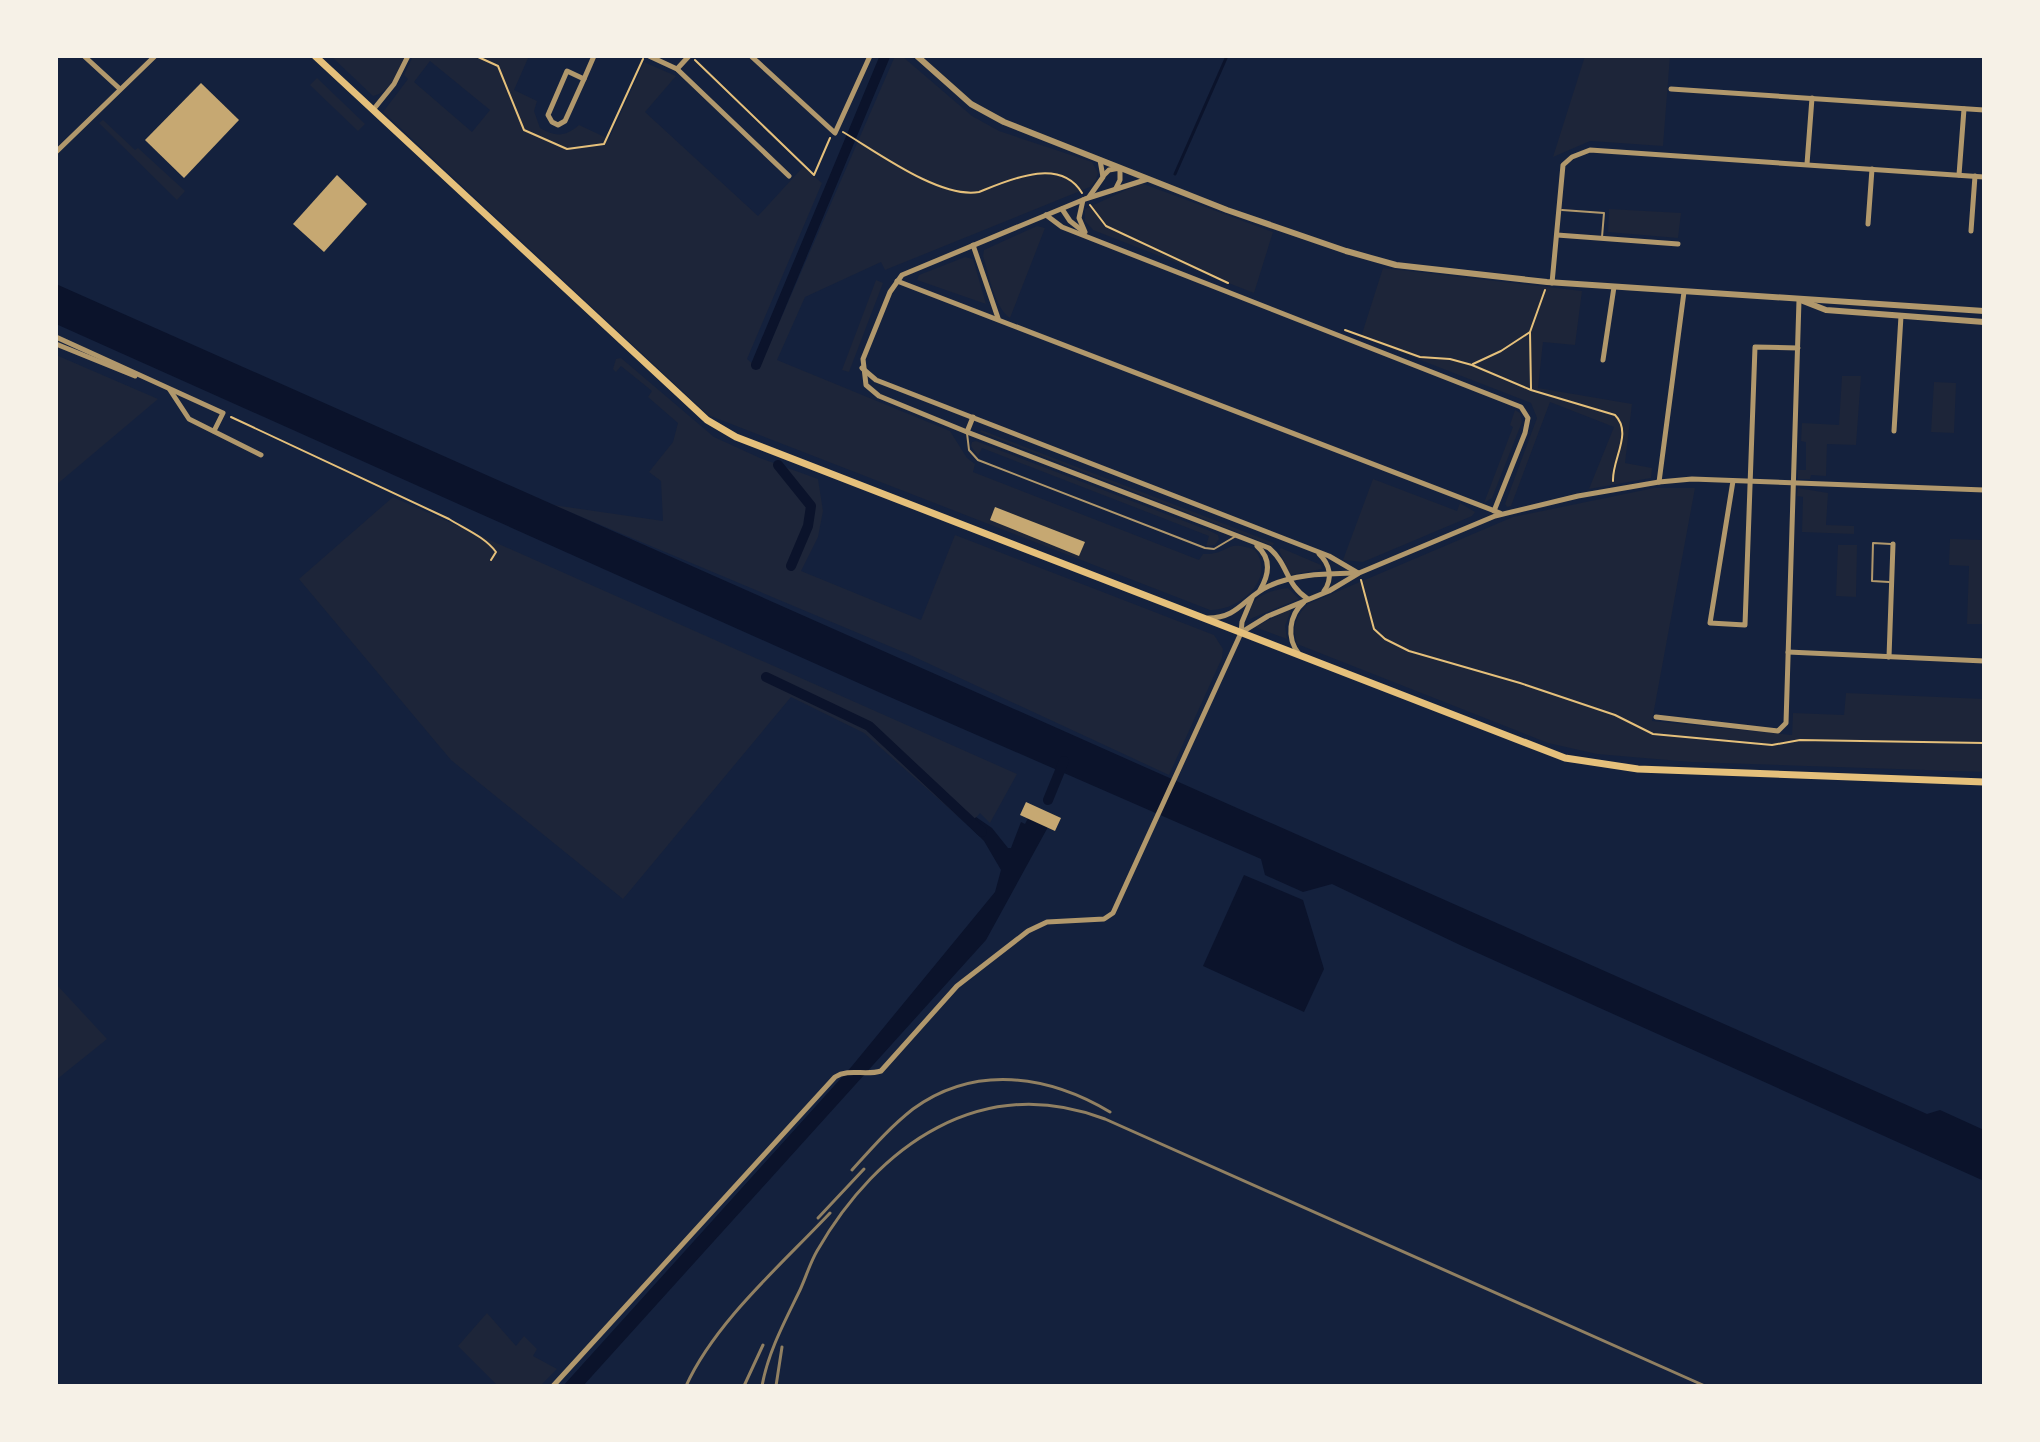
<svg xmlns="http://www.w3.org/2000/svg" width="2040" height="1442" viewBox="0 0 2040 1442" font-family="Commissioner,sans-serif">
  <rect width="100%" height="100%" fill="#14213d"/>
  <g fill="#1d2539" fill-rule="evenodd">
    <path d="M331 56H406C399 71 390 93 373 96Z"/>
    <path d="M413 56H529L514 90 537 101 534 111 540 128C556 137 565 137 579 125L609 139 644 62 676 76 645 112 758 216 803 167 822 183 747 359 759 369 895 56H902L972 116 999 131 1092 162 1098 173 1096 180 1090 187 885 270 881 262 805 297 777 360 950 431 967 458 975 464 973 472 1199 560 1203 554C1230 555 1224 538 1255 550 1277 580 1238 611 1210 610L708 415 383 112 408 79 404 75ZM430 61 490 110 472 132 414 82Z"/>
    <path d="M1585 56H1670L1663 146 1590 141 1553 157Z"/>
    <path d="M317 78 365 124 358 131 310 85Z"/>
    <path d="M103 120 135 150 138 148 185 191 177 200 99 123Z"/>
    <path d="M1141 183 1273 232 1254 293 1093 230 1085 221V209Z"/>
    <path d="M1609 209 1681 213 1678 238 1608 232Z"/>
    <path d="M1037 226 1045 228 1010 318C994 307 989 274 983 256L984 250Z"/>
    <path d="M965 257 973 259 986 304 917 280 919 275Z"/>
    <path d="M1383 268 1582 291 1575 345 1543 342 1538 388 1632 404 1625 463 1652 468 1651 478 1589 489 1614 427 1550 402 1511 506 1507 507 1505 504 1537 418 1531 403 1361 337Z"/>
    <path d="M876 280 883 283 849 372 842 370Z"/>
    <path d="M56 355 158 399 56 485Z"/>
    <path d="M621 358 714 437 760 458 818 479 823 511 818 537 801 571 921 620 955 535 1214 635 1223 649 1222 658 1169 775 908 654 553 505 663 521 661 481 649 472 673 442 678 423 648 397 652 391 621 366 616 372 613 369 616 359Z"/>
    <path d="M1842 376H1861L1856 445 1827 444 1826 476 1811 475 1810 479H1798V470H1806V442L1801 441 1802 423 1839 425Z"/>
    <path d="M1934 382 1956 383 1954 433 1931 432Z"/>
    <path d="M1515 410 1520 413 1522 422 1492 498 1484 503 1513 427 1510 425Z"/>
    <path d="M981 430 1274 543 1273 546 980 432Z"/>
    <path d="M976 441 1210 531 1218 535 1219 539 1215 545 1206 546 1209 536 982 448 978 456 971 446 972 442Z"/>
    <path d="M1373 479 1457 511 1460 503 1475 512 1472 516 1363 562 1343 560Z"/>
    <path d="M1654 488H1695L1652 721 1792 735 1793 713 1844 715 1846 693 1984 699V772L1691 762 1597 754 1548 743 1297 644C1292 627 1295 617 1308 604L1513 517Z"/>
    <path d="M1798 488 1828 493 1826 525 1854 526V534L1802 532 1803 497 1797 496Z"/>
    <path d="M393 497 1017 774 990 823 980 813 969 826 864 733 791 697 623 899 451 760 299 579Z"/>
    <path d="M1950 539 1984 540V624H1967L1969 566 1949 565Z"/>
    <path d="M1838 545H1857L1856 597 1836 596Z"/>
    <path d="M1281 548 1321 565 1322 569 1290 575 1279 550Z"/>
    <path d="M1288 588 1299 599 1250 619C1246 597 1271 590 1288 588Z"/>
    <path d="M1292 608 1285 626 1287 639 1255 627Z"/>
    <path d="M56 984 107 1039 56 1080Z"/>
    <path d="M487 1313 516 1346 524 1336 537 1349 533 1356 557 1369 540 1386H498L458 1346Z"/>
  </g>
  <g fill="#0b132b">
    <path d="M56 284 1927 1114 1940 1110 1984 1130V1181L1460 945 1332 884 1303 892 1265 875 1261 859 883 694 56 324Z"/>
    <path d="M976 817 992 828 1008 848H1011L1021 822 1025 824 1028 818 1048 827 986 940 583 1386H563L852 1066 995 892 1001 870 984 841 969 826Z"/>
    <path d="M1244 875 1303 900 1324 969 1304 1012 1203 966Z"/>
  </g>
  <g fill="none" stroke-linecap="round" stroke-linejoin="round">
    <path stroke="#0b132b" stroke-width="3" d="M1175 174 1227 56"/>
    <g stroke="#0b132b" stroke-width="10">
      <path d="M756 365 885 56"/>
      <path d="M778 465 811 506 808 526 791 566"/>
      <path d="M766 677 869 726 982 832"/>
      <path d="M1048 800 1064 761"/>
    </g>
  </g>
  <g fill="#c6a872">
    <path d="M201 83 239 120 184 178 145 140Z"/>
    <path d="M337 175 367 204 324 252 293 224Z"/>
    <path d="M995 507 1085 542 1079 556 990 520Z"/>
    <path d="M1026 802 1061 818 1055 831 1020 815Z"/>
  </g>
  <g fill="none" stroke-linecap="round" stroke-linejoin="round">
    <g stroke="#e5c07b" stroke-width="2">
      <path d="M476 56 498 66 524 130 567 149 604 144 643 59"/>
      <path d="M695 60 814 175 830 138"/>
      <path d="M843 132C877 152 940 199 979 192 1009 180 1060 156 1082 193"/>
      <path d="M1090 205 1106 226 1228 283"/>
      <path d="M1345 330 1420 357 1450 359 1472 365 1531 390 1615 415C1633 433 1612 459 1613 481"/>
      <path d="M1473 364 1501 351 1530 332"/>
      <path d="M1531 389 1530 332 1545 290"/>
      <path d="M231 417 449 519C465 529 485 537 496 552L491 560"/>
      <path d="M1361 580 1374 629 1385 639 1409 651 1520 683 1615 715 1653 734 1772 745 1800 740 1984 743"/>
    </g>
    <g stroke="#b1986c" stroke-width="2">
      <path d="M1562 210 1604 213 1602 237"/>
      <path d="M967 433 969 450 978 460 1205 548 1214 549 1236 536"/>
      <path d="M1889 582 1872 581 1873 543 1891 544"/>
    </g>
    <g stroke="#b1986c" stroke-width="5">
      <path d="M84 56 120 89"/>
      <path d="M649 56 677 69 789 176"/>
      <path d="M751 56 835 133 870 56"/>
      <path d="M677 69 689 56"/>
      <path d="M567 71 584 79 565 121 558 125 552 122 548 115Z"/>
      <path d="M584 79 594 56"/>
      <path d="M1671 89 1984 110"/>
      <path d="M373 110 394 84 408 56"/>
      <path d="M56 152 155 56"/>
      <path d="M1807 164 1812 98"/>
      <path d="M1959 175 1964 109"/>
      <path d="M1103 176 1109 170 1120 168V180L1116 188"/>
      <path d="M1148 179 1085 199 902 275 890 292 863 359 866 385 879 396 967 432 1269 548C1289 565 1285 584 1308 599"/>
      <path d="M1089 197 1103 177 1100 160"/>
      <path d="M1083 200 1079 218 1085 232"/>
      <path d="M1062 209 1070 221 1084 232"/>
      <path d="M1046 215 1062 227 1521 407 1528 418 1525 433 1494 511"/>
      <path d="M1868 224 1872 169"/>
      <path d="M1971 231 1975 176"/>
      <path d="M1557 235 1678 244"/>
      <path d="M973 245 998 318"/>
      <path d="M897 281 1500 513"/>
      <path d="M1552 283 1563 165 1572 157 1590 150 1984 177"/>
      <path d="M56 337 223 413 214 431"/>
      <path d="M56 344 135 376"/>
      <path d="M1603 360 1614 287"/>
      <path d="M862 368 876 380 1329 556 1358 573"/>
      <path d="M170 390 189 419 261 455"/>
      <path d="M1894 431 1901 316"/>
      <path d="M967 432 973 417"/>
      <path d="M1733 481 1710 623 1745 625 1755 347 1798 348"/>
      <path d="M1659 482 1684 292"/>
      <path d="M1257 546C1272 559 1269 575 1260 590"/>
      <path d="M1319 554C1330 564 1333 579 1324 591"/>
      <path d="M1208 618C1239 618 1244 597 1269 586 1296 573 1329 574 1358 573"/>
      <path d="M1242 632 1268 616 1329 591 1359 573 1495 516 1578 496 1659 482 1692 479 1984 490"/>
      <path d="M1788 652 1984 661"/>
      <path d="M1299 654C1286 638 1289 615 1304 602"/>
      <path d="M1889 657 1893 544"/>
      <path d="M1656 717 1778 731 1786 723 1799 300"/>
      <path d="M553 1386 835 1077C849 1068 865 1076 881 1071L957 986 1028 931 1047 922 1104 919 1113 913 1241 633 1242 622 1252 598"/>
    </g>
    <g stroke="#b1986c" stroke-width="6">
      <path d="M917 56 971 104 1004 122 1227 210 1346 251 1396 265 1547 282 1984 311"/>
      <path d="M1803 301 1826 310 1984 322"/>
    </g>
    <path stroke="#e5c07b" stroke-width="7" d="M315 56 707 420 736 437 1565 758 1638 769 1984 782"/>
    <g stroke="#918062" stroke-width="3">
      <path d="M852 1170C871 1149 890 1127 913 1109 975 1064 1048 1075 1110 1112"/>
      <path d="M818 1218 864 1169"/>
      <path d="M686 1386C715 1322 782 1264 830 1213"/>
      <path d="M744 1386 763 1345"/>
      <path d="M762 1386C768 1352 785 1321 800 1290 806 1277 810 1263 817 1251 878 1145 981 1072 1105 1119L1705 1386"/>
      <path d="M776 1386 782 1347"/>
    </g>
  </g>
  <rect width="2040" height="1442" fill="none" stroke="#f6f1e7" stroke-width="116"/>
</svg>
